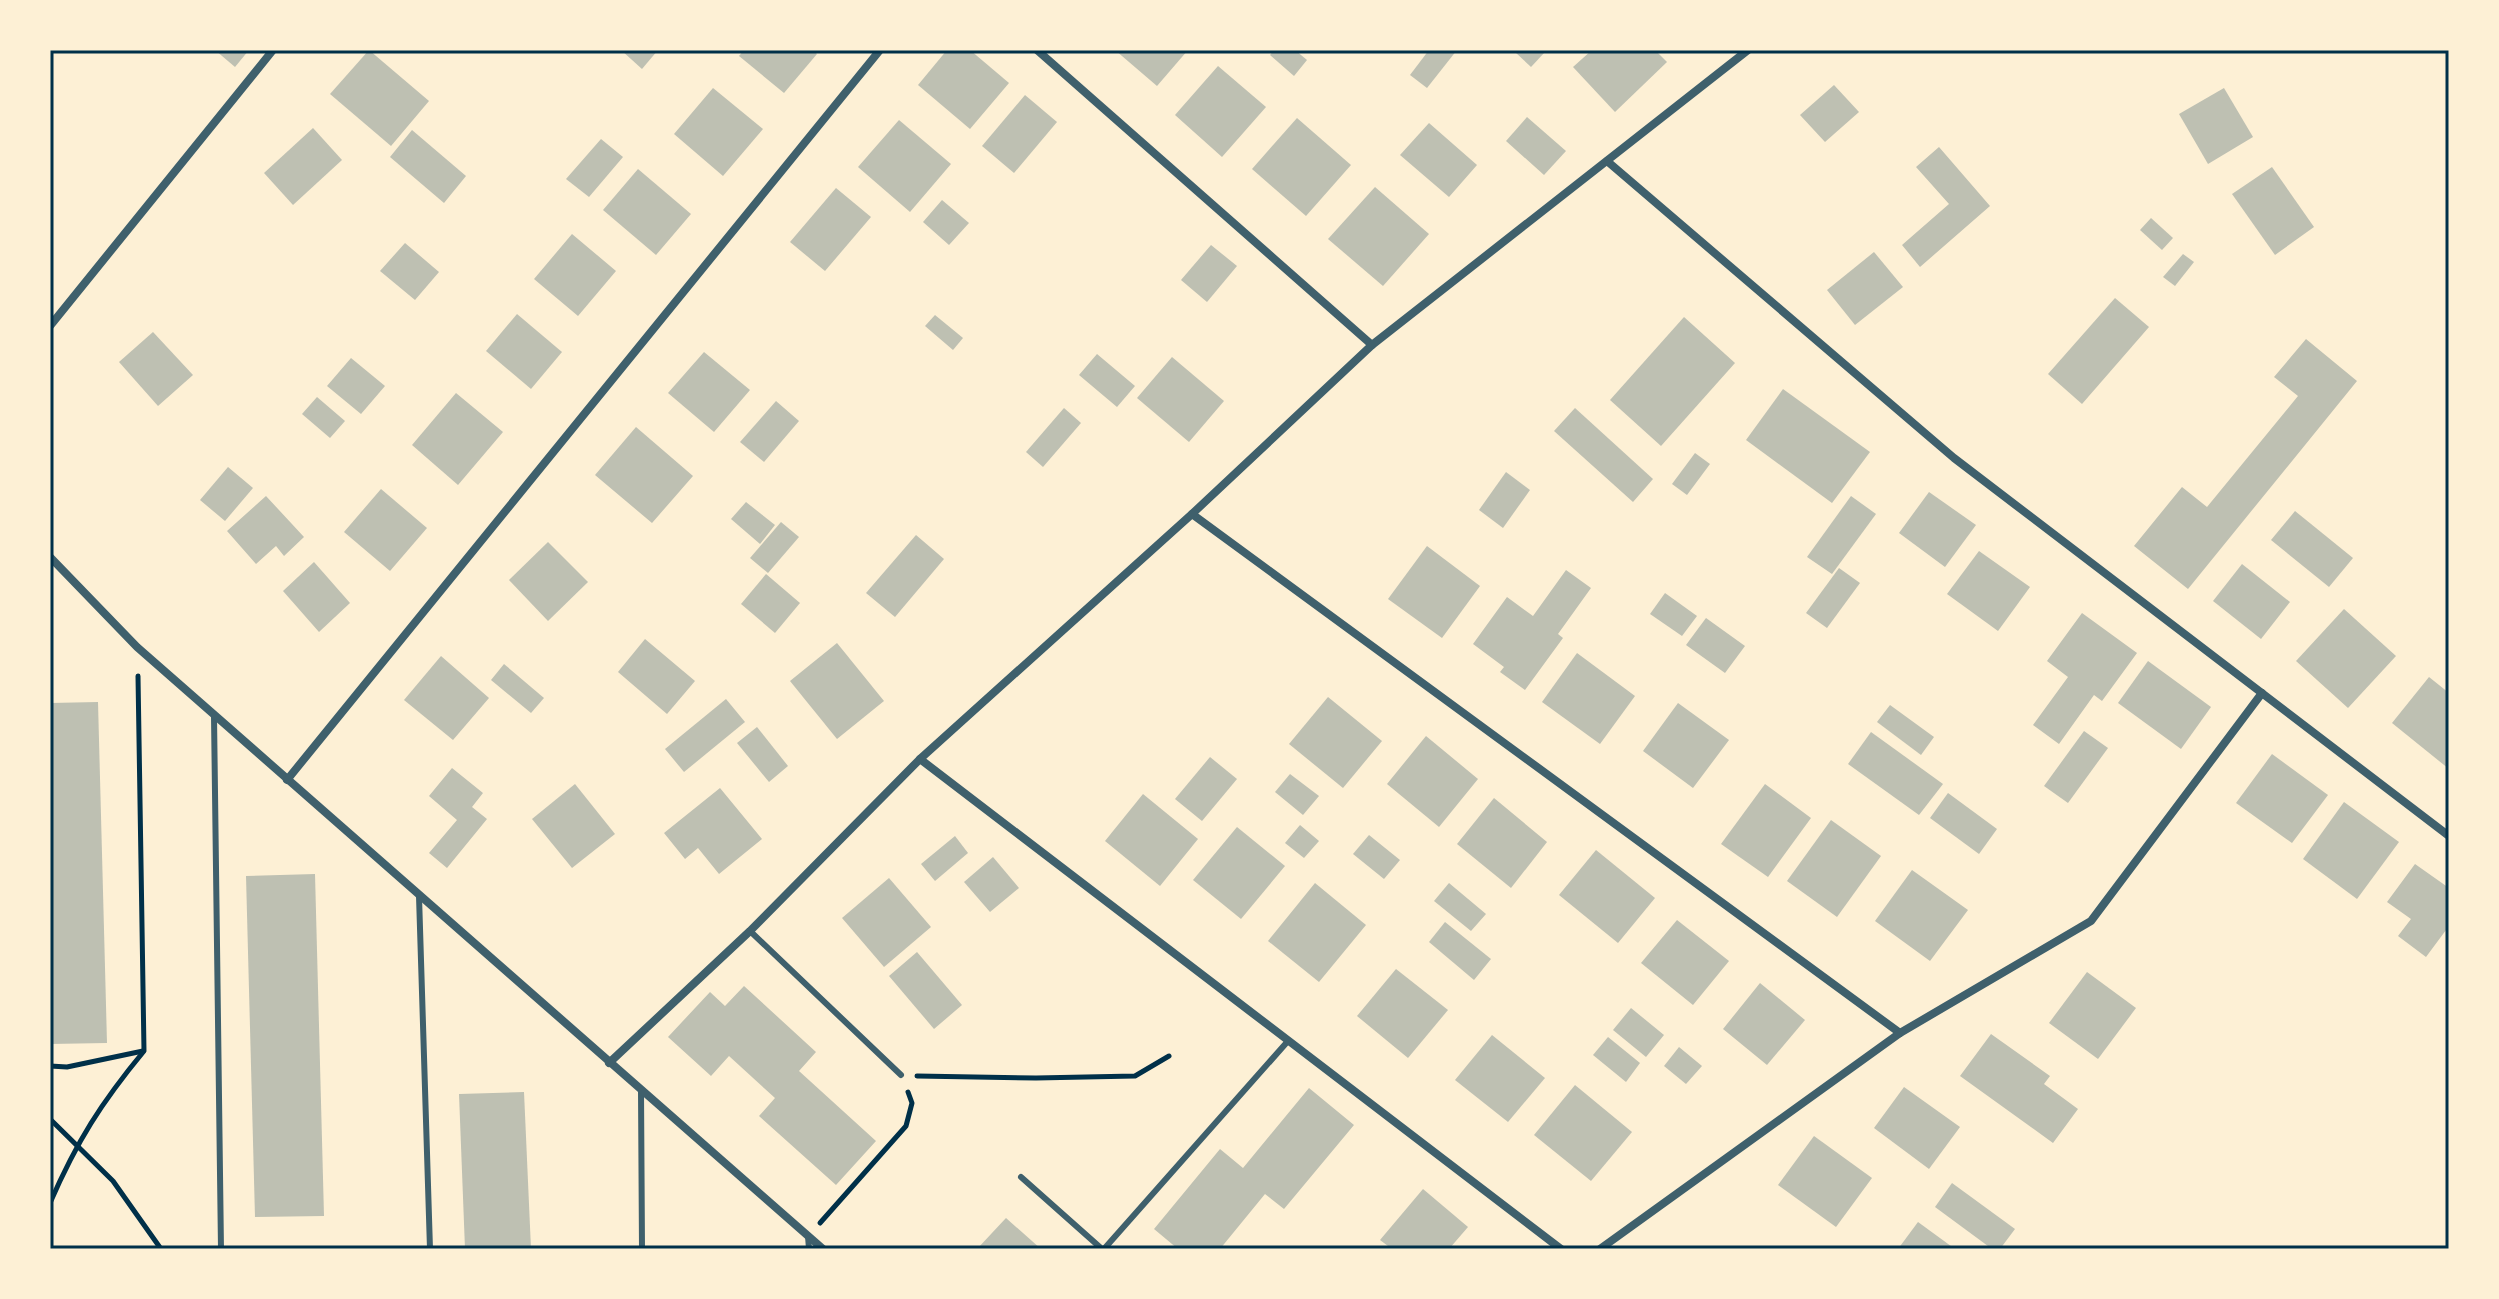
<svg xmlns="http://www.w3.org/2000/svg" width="2499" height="1299" viewBox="0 0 2499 1299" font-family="Raleway,sans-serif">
  <rect width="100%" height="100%" fill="#fdf0d5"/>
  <g fill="#bec0b2">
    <path d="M215 50H249L235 67Z"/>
    <path d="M369 50 429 101 391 146 330 94Z"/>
    <path d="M621 50H658L642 69Z"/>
    <path d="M744 50H813L817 54 784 93 739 56Z"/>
    <path d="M947 50H970L1009 83 970 129 918 85Z"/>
    <path d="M1115 50H1188L1157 86Z"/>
    <path d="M1274 50H1295L1307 60 1294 76 1270 55Z"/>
    <path d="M1429 50H1457L1427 88 1410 75Z"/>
    <path d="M1518 50H1542L1545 52 1531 67 1515 52Z"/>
    <path d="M1592 50H1655L1667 62 1615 112 1573 67Z"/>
    <path d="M1218 66 1266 107 1222 157 1175 115Z"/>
    <path d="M1834 85 1859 112 1825 142 1800 115Z"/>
    <path d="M713 88 763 129 723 176 674 134Z"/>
    <path d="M2224 88 2253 137 2208 164 2179 114Z"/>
    <path d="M1025 95 1057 122 1014 173 982 146Z"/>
    <path d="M1527 117 1566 151 1544 175 1506 141Z"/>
    <path d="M1297 118 1351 165 1306 216 1252 169Z"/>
    <path d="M899 120 951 164 910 212 858 167Z"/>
    <path d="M1429 123 1477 165 1449 197 1400 155Z"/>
    <path d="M313 128 342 160 293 205 264 173Z"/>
    <path d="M412 130 466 176 444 203 390 157Z"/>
    <path d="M601 139 623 157 589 197 566 179Z"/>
    <path d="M1939 147 1990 206 1920 267 1902 245 1949 204 1916 167Z"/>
    <path d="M2272 167 2314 227 2275 255 2232 194Z"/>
    <path d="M638 169 691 214 656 255 603 210Z"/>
    <path d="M1375 187 1429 234 1383 286 1328 239Z"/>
    <path d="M836 188 871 217 825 271 790 242Z"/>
    <path d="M942 200 969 223 949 245 923 222Z"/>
    <path d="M2151 218 2173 238 2162 250 2140 230Z"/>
    <path d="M572 234 616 271 578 316 534 279Z"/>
    <path d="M405 243 439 272 415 300 380 271Z"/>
    <path d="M1211 245 1237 266 1207 302 1181 280Z"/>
    <path d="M1874 252 1903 287 1855 325 1827 290Z"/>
    <path d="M2183 254 2194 262 2175 286 2163 277Z"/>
    <path d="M2115 298 2149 327 2082 404 2048 374Z"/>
    <path d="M517 314 562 352 531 389 486 351Z"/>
    <path d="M935 315 963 338 953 350 925 326Z"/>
    <path d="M1684 317 1735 363 1661 446 1610 400Z"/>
    <path d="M153 332 193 375 158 406 119 362Z"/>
    <path d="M2306 339 2357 381 2188 589 2134 546 2182 487 2207 507 2298 396 2274 377Z"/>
    <path d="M704 352 750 390 714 432 668 393Z"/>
    <path d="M1097 354 1135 386 1117 407 1079 375Z"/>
    <path d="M1172 357 1224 401 1189 442 1137 398Z"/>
    <path d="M351 358 385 386 361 414 327 386Z"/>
    <path d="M1783 389 1870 452 1832 503 1746 440Z"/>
    <path d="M456 393 503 432 458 485 412 445Z"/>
    <path d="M317 397 345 421 330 438 302 414Z"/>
    <path d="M776 401 799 421 764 462 740 442Z"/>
    <path d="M1064 408 1081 423 1043 467 1026 452Z"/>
    <path d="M1575 408 1653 479 1633 502 1554 431Z"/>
    <path d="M636 427 693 476 652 523 595 475Z"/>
    <path d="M1695 453 1710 464 1687 495 1672 484Z"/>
    <path d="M228 467 253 488 225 521 200 500Z"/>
    <path d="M1506 472 1530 490 1503 528 1479 510Z"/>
    <path d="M381 489 427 528 390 571 344 532Z"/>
    <path d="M1929 492 1976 525 1945 567 1899 533Z"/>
    <path d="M266 496 304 537 284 556 276 546 256 564 227 531Z"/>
    <path d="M1851 496 1876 514 1832 574 1807 557Z"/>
    <path d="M746 502 775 525 760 544 731 519Z"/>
    <path d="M2295 511 2353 558 2329 587 2271 540Z"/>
    <path d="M781 522 799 537 768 573 750 558Z"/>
    <path d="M916 535 944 559 895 617 866 593Z"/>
    <path d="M548 542 588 582 548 621 509 580Z"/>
    <path d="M1427 546 1480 586 1442 638 1388 599Z"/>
    <path d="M1979 551 2030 587 1998 631 1947 594Z"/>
    <path d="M314 562 350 603 319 632 283 591Z"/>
    <path d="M2242 564 2290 602 2261 639 2213 601Z"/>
    <path d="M1839 568 1860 583 1827 628 1806 613Z"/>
    <path d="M1566 570 1591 588 1558 634 1563 638 1525 690 1500 672 1504 667 1473 644 1507 597 1533 616Z"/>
    <path d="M766 574 800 603 775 633 741 604Z"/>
    <path d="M1665 593 1697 616 1682 636 1650 614Z"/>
    <path d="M2344 609 2396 656 2348 708 2296 661Z"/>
    <path d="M2082 613 2137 653 2102 701 2094 695 2059 744 2033 725 2068 677 2047 661Z"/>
    <path d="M1706 618 1745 646 1725 673 1686 645Z"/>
    <path d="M645 639 695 681 667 714 618 672Z"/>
    <path d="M837 643 884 701 837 739 790 681Z"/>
    <path d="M1577 653 1635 696 1600 744 1542 702Z"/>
    <path d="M441 656 489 698 453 740 404 700Z"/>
    <path d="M2148 661 2211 707 2181 749 2118 703Z"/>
    <path d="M504 664 544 698 531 713 491 680Z"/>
    <path d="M2429 677 2449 693V769L2392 723Z"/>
    <path d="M1328 697 1382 741 1343 788 1289 744Z"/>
    <path d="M726 699 745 722 684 772 665 749Z"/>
    <path d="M98 702 107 1043 50 1044V703Z"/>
    <path d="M1678 703 1729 740 1693 788 1643 751Z"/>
    <path d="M1890 705 1934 737 1921 755 1877 722Z"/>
    <path d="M757 727 788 766 769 782 737 743Z"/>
    <path d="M2084 731 2108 748 2068 803 2044 786Z"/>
    <path d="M1871 732 1943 784 1919 815 1848 764Z"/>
    <path d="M1426 736 1478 779 1439 827 1387 784Z"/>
    <path d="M2272 754 2328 795 2292 843 2236 803Z"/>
    <path d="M1210 757 1237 779 1202 821 1175 799Z"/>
    <path d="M452 768 483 793 472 807 487 819 447 868 429 853 457 820 429 796Z"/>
    <path d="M1290 774 1319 796 1303 815 1275 792Z"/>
    <path d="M575 784 615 834 572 868 532 819Z"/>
    <path d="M1765 784 1811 818 1768 877 1721 844Z"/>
    <path d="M720 788 762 839 719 874 698 848 685 859 664 833Z"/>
    <path d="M1948 793 1997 829 1979 854 1930 818Z"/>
    <path d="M1143 794 1198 839 1160 886 1105 841Z"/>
    <path d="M1494 798 1547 842 1511 888 1457 844Z"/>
    <path d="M2344 802 2399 842 2357 899 2303 859Z"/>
    <path d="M1831 820 1881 856 1837 917 1787 881Z"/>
    <path d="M1300 825 1319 841 1304 858 1285 843Z"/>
    <path d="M1237 827 1285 866 1241 919 1193 880Z"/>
    <path d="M1369 835 1400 860 1384 879 1353 854Z"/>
    <path d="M955 836 968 853 935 881 921 864Z"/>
    <path d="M1596 850 1655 898 1618 943 1559 895Z"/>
    <path d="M993 857 1019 888 990 912 964 882Z"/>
    <path d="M2415 864 2449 888V926L2426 957 2398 936 2411 919 2387 902Z"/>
    <path d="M1912 870 1968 910 1930 961 1875 921Z"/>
    <path d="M315 874 324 1216 255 1217 246 876Z"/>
    <path d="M889 878 931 927 884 967 842 918Z"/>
    <path d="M1315 883 1366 925 1319 982 1268 941Z"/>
    <path d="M1449 883 1486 914 1471 931 1434 901Z"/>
    <path d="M1677 920 1729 961 1693 1005 1641 963Z"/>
    <path d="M1445 922 1491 959 1474 980 1429 942Z"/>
    <path d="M917 952 962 1005 934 1029 889 976Z"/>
    <path d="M1396 969 1448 1010 1408 1058 1357 1016Z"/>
    <path d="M2087 972 2136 1008 2098 1059 2049 1023Z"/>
    <path d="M1760 983 1805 1020 1767 1065 1723 1029Z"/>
    <path d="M744 986 816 1052 799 1071 876 1141 836 1185 759 1116 775 1098 729 1056 711 1076 668 1037 710 992 725 1006Z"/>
    <path d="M1631 1008 1664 1035 1646 1057 1613 1030Z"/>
    <path d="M1991 1034 2050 1076 2044 1084 2078 1109 2053 1143 1960 1076Z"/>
    <path d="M1492 1035 1545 1078 1508 1122 1455 1080Z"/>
    <path d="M1608 1037 1640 1063 1626 1082 1593 1055Z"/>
    <path d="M1679 1047 1702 1066 1686 1084 1664 1066Z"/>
    <path d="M1575 1085 1632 1132 1591 1181 1534 1135Z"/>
    <path d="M1904 1087 1960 1127 1929 1169 1874 1128Z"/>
    <path d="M1309 1088 1354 1125 1284 1209 1265 1194 1220 1249H1178L1154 1229 1220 1149 1243 1168Z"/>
    <path d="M524 1092 531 1249H465L459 1094Z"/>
    <path d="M1814 1136 1872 1178 1836 1227 1778 1185Z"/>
    <path d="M1952 1183 2015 1229 2000 1249H1992L1935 1207Z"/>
    <path d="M1423 1189 1468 1227 1449 1249H1392L1380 1240Z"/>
    <path d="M1006 1218 1041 1249H977Z"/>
    <path d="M1918 1222 1955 1249H1898Z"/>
  </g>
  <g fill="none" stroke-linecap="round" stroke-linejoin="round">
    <g stroke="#003049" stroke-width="5">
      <path d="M50 1066 67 1067 143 1051"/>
      <path d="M917 1076 1036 1078 1135 1076 1169 1056"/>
      <path d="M50 1119 113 1181 161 1249"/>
      <path d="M50 1203C77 1141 101 1103 144 1051L138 676"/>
      <path d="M820 1223 906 1126 912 1103 908 1092"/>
    </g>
    <g stroke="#3f606c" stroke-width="6">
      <path d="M214 716 221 1249"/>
      <path d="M419 896 430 1249"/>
      <path d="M750 931 901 1075"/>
      <path d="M641 1091 642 1249"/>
      <path d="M1021 1177 1102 1249"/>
      <path d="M808 1236 809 1249"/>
      <path d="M1104 1249 1288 1041"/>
    </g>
    <g stroke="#3f606c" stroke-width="8">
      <path d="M1037 50 1372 345"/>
      <path d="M1607 161 1954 458 2449 836"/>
      <path d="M50 326 273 50"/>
      <path d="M1192 514 1900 1033"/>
      <path d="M50 557 137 647 823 1249"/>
      <path d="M920 759 1561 1249"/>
      <path d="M287 780 880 50"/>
      <path d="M609 1063 750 931 920 759 1192 514 1372 345 1748 50"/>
      <path d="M1600 1249 1900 1033 2091 921 2262 693"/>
    </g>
  </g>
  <rect width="2499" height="1299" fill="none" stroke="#fdf0d5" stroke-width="104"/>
  <rect x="52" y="52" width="2395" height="1195" fill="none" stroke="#003049" stroke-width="3"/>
</svg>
